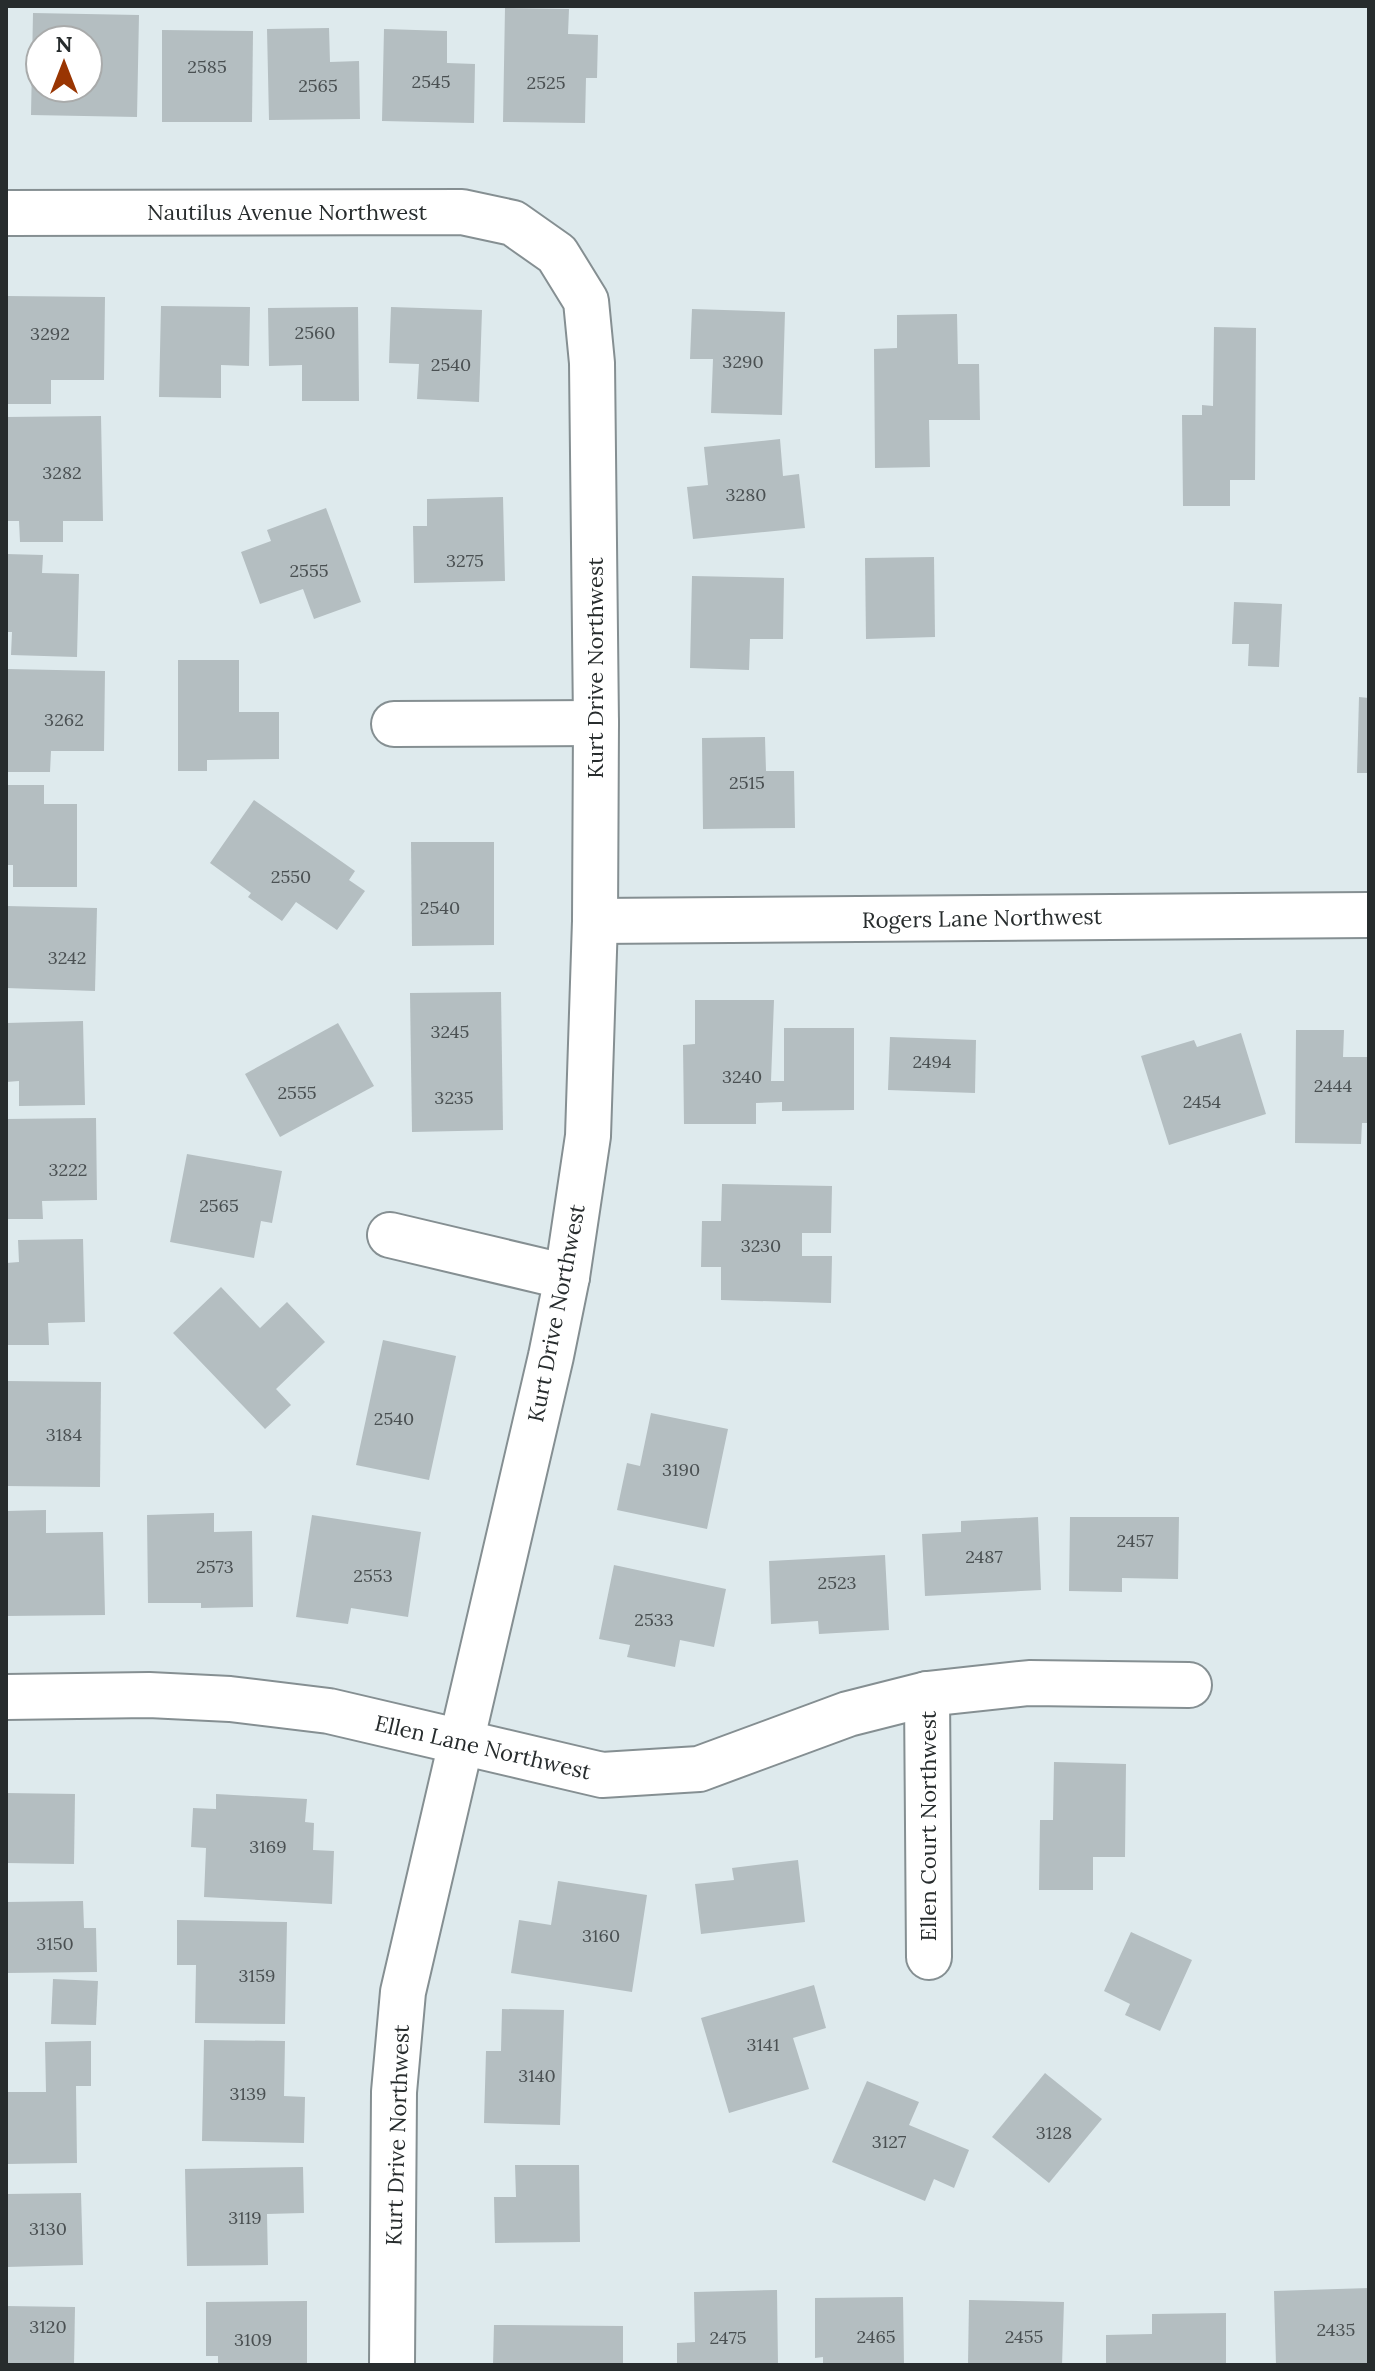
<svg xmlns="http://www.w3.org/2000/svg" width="1375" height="2371" viewBox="0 0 1375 2371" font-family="Lora,serif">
  <rect width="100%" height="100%" fill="#deeaed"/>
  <g fill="#b4bec1" fill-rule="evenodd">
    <path d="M505 8 569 9 568 34 598 35 597 78H586L585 123 503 122Z"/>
    <path d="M33 13 139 15 137 117 31 115ZM40 40H88V88H40Z"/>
    <path d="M329 28 330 62 359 61 360 119 269 120 267 29Z"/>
    <path d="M384 29 447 31V63L475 64 474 123 382 121Z"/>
    <path d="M162 30 253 31 252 122H162Z"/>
    <path d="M7 296 105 297 104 380H51V404H6Z"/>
    <path d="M161 306 250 307 249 366 221 365V398L159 397Z"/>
    <path d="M358 307 359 401H302V365L269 366 268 308Z"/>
    <path d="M391 307 482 310 479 402 417 399 419 364 389 363Z"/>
    <path d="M692 309 785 312 782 415 711 413 713 359H690Z"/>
    <path d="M957 314 958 364H979L980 420H929L930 467 875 468 874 349 897 348V315Z"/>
    <path d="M1214 327 1256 328 1255 480H1230V506H1183L1182 415H1202V405L1213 406Z"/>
    <path d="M101 416 103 521H63V542H20L19 521H6V417Z"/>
    <path d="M780 439 783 476 799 474 805 528 693 539 687 487 708 485 704 447Z"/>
    <path d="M503 497 505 581 414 583 413 526H427V499Z"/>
    <path d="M326 508 361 602 314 619 303 589 260 604 241 552 271 541 267 530Z"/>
    <path d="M6 554 43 555 42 573 79 574 77 657 11 655 12 632H6Z"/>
    <path d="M934 557 935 637 866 639 865 558Z"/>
    <path d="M692 576 784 578 783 639H750L749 670 690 668Z"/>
    <path d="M1234 602 1282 604 1279 667 1248 666 1249 644H1232Z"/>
    <path d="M178 660H239V712H279V759L207 760V771H178Z"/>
    <path d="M7 669 105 671 104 751H51L50 772H6Z"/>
    <path d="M1359 697 1369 698V773H1357Z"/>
    <path d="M765 737 766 771H794L795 828 703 829 702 738Z"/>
    <path d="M6 785H44V804H77V887H13V865H6Z"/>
    <path d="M254 800 355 871 349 880 365 891 337 930 296 902 282 921 248 897 251 893 210 863Z"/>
    <path d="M411 842H494V945L412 946Z"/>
    <path d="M6 906 97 908 95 991 6 988Z"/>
    <path d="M501 992 503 1130 412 1132 410 993Z"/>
    <path d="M695 1000H774L771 1081H784V1028H854V1110L782 1111V1102L756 1103V1124H684L683 1045 695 1044Z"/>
    <path d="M83 1021 85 1105 19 1106V1081L6 1082V1023Z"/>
    <path d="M338 1023 374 1086 280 1137 245 1074Z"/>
    <path d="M1296 1030H1344L1343 1057H1369V1123H1362L1361 1144 1295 1143Z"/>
    <path d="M1241 1033 1266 1114 1169 1145 1141 1056 1194 1040 1197 1047Z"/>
    <path d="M890 1037 976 1040 975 1093 888 1090Z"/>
    <path d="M96 1118 97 1200 42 1201 43 1219H6V1119Z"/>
    <path d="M187 1154 282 1171 272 1223 261 1221 254 1258 170 1242Z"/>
    <path d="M722 1184 832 1186 831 1233H802V1256H832L831 1303 721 1300V1267H701L702 1221H721Z"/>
    <path d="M83 1239 85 1322 48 1323 49 1345H6V1263L19 1262 18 1240Z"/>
    <path d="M221 1287 260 1328 287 1302 325 1342 276 1389 291 1405 265 1429 173 1333Z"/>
    <path d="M383 1340 456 1356 429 1480 356 1465Z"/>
    <path d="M6 1381 101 1382 100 1487 6 1486Z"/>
    <path d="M651 1413 728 1429 707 1529 617 1510 627 1463 640 1466Z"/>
    <path d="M46 1510V1533L103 1532 105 1615 6 1616V1511Z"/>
    <path d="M214 1513V1532L252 1531 253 1607 201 1608V1603H148L147 1515Z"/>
    <path d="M312 1515 421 1532 408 1617 351 1608 348 1624 296 1617Z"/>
    <path d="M1038 1517 1041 1590 925 1596 922 1534 961 1532V1521Z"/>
    <path d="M1070 1517H1179L1178 1579 1122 1578V1592L1069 1591Z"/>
    <path d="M885 1555 889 1630 819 1634 818 1621 771 1624 769 1561Z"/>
    <path d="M614 1565 726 1589 714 1647 680 1640 675 1667 627 1657 630 1645 599 1639Z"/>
    <path d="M1054 1762 1126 1764 1125 1857H1093V1890H1039L1040 1820H1053Z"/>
    <path d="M6 1793 75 1794 74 1864 6 1863Z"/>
    <path d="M216 1794 307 1799 305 1822 314 1823 313 1850 334 1851 332 1904 204 1897 206 1848 191 1847 193 1808 216 1809Z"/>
    <path d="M798 1860 805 1922 701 1934 695 1884 734 1880 732 1868Z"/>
    <path d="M558 1881 647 1895 632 1992 511 1973 519 1920 551 1925Z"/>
    <path d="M83 1901 84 1928H96L97 1972 6 1973V1902Z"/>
    <path d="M177 1920 287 1922 285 2024 195 2023 196 1965H177Z"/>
    <path d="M1131 1932 1192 1960 1160 2031 1125 2015 1130 2004 1104 1991Z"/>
    <path d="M53 1979 98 1981 96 2025 51 2024Z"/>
    <path d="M814 1985 826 2028 793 2038 809 2089 729 2113 701 2018Z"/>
    <path d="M502 2009 564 2010 560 2125 484 2123 486 2051H501Z"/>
    <path d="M204 2040 285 2041 284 2096 305 2097 304 2143 202 2141Z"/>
    <path d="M91 2041V2086H76L77 2163 6 2164V2092H46L45 2042Z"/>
    <path d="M1045 2073 1102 2119 1049 2183 992 2137Z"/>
    <path d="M867 2081 919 2102 909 2125 969 2150 954 2188 934 2179 925 2201 832 2162Z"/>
    <path d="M515 2165H579L580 2242 495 2243 494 2197H516Z"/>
    <path d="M303 2167 304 2213 267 2214 268 2265 187 2266 185 2169Z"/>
    <path d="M81 2193 83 2265 6 2267V2194Z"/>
    <path d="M1369 2288V2365H1276L1274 2291Z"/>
    <path d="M777 2290 778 2365H677V2343L695 2342 694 2292Z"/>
    <path d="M903 2297 904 2365H823V2357L815 2358V2298Z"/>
    <path d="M969 2300 1064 2302 1062 2365H968Z"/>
    <path d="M307 2301V2365H218V2356H206V2302Z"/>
    <path d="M6 2306 75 2307 74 2365H6Z"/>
    <path d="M1226 2313V2365H1106V2335L1152 2334V2314Z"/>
    <path d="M494 2325 623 2326V2365H493Z"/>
  </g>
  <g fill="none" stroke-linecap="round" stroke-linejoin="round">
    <defs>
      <g id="street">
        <path d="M6 213 462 212 513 223 557 254 586 301 592 363 596 723 595 921 588 1136 567 1277 551 1356 403 1992 394 2092 392 2365"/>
        <path d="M394 724 596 723"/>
        <path d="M595 921 1369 915"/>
        <path d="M390 1235 567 1277"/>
        <path d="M927 1694 929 1957"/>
        <path d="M6 1697 149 1695 230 1699 329 1711 602 1775 699 1769 848 1714 927 1694 1029 1683 1189 1685"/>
      </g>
    </defs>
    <use href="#street" stroke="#858f92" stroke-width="48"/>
    <use href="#street" stroke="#fff" stroke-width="44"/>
  </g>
  <g text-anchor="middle" stroke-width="6" stroke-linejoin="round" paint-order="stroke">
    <g font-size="18" fill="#4a5052">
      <text x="207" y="73">2585</text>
      <text x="431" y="88">2545</text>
      <text x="546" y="89">2525</text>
      <text x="318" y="92">2565</text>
      <text x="315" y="339">2560</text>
      <text x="50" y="340">3292</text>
      <text x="743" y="368">3290</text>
      <text x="451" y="371">2540</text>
      <text x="62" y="479">3282</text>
      <text x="746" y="501">3280</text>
      <text x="465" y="567">3275</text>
      <text x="309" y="577">2555</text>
      <text x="64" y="726">3262</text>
      <text x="747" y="789">2515</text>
      <text x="291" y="883">2550</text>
      <text x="440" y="914">2540</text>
      <text x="67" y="964">3242</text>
      <text x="450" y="1038">3245</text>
      <text x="932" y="1068">2494</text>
      <text x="742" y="1083">3240</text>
      <text x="1333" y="1092">2444</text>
      <text x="297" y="1099">2555</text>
      <text x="454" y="1104">3235</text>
      <text x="1202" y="1108">2454</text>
      <text x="68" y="1176">3222</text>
      <text x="219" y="1212">2565</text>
      <text x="761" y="1252">3230</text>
      <text x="394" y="1425">2540</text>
      <text x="64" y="1441">3184</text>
      <text x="681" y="1476">3190</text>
      <text x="1135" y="1547">2457</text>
      <text x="984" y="1563">2487</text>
      <text x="215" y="1573">2573</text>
      <text x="373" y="1582">2553</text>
      <text x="837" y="1589">2523</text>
      <text x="654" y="1626">2533</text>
      <text x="268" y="1853">3169</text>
      <text x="601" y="1942">3160</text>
      <text x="55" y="1950">3150</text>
      <text x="257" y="1982">3159</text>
      <text x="763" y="2051">3141</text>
      <text x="537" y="2082">3140</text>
      <text x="248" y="2100">3139</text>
      <text x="1054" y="2139">3128</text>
      <text x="889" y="2148">3127</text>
      <text x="245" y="2224">3119</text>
      <text x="48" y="2235">3130</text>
      <text x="48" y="2333">3120</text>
      <text x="1336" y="2336">2435</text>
      <text x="876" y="2343">2465</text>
      <text x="1024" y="2343">2455</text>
      <text x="728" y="2344">2475</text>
      <text x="253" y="2346">3109</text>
    </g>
    <g font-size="22" fill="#272c2d" stroke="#fff">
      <text x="287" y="220">Nautilus Avenue Northwest</text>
      <text transform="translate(595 668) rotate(-90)" y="8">Kurt Drive Northwest</text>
      <text transform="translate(982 918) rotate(-1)" y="8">Rogers Lane Northwest</text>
      <text transform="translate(556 1313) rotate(-79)" y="8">Kurt Drive Northwest</text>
      <text transform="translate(483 1747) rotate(13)" y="8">Ellen Lane Northwest</text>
      <text transform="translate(928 1826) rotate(-90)" y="8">Ellen Court Northwest</text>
      <text transform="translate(397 2135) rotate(-88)" y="8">Kurt Drive Northwest</text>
    </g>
  </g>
  <rect width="1375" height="2371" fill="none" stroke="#272c2d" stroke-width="16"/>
  <g transform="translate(64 64)"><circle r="38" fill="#ffffff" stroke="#a9abab" stroke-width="2"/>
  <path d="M0-6L14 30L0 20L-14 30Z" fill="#993502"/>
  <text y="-12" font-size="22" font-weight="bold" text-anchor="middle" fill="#272c2d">N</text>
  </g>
</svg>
